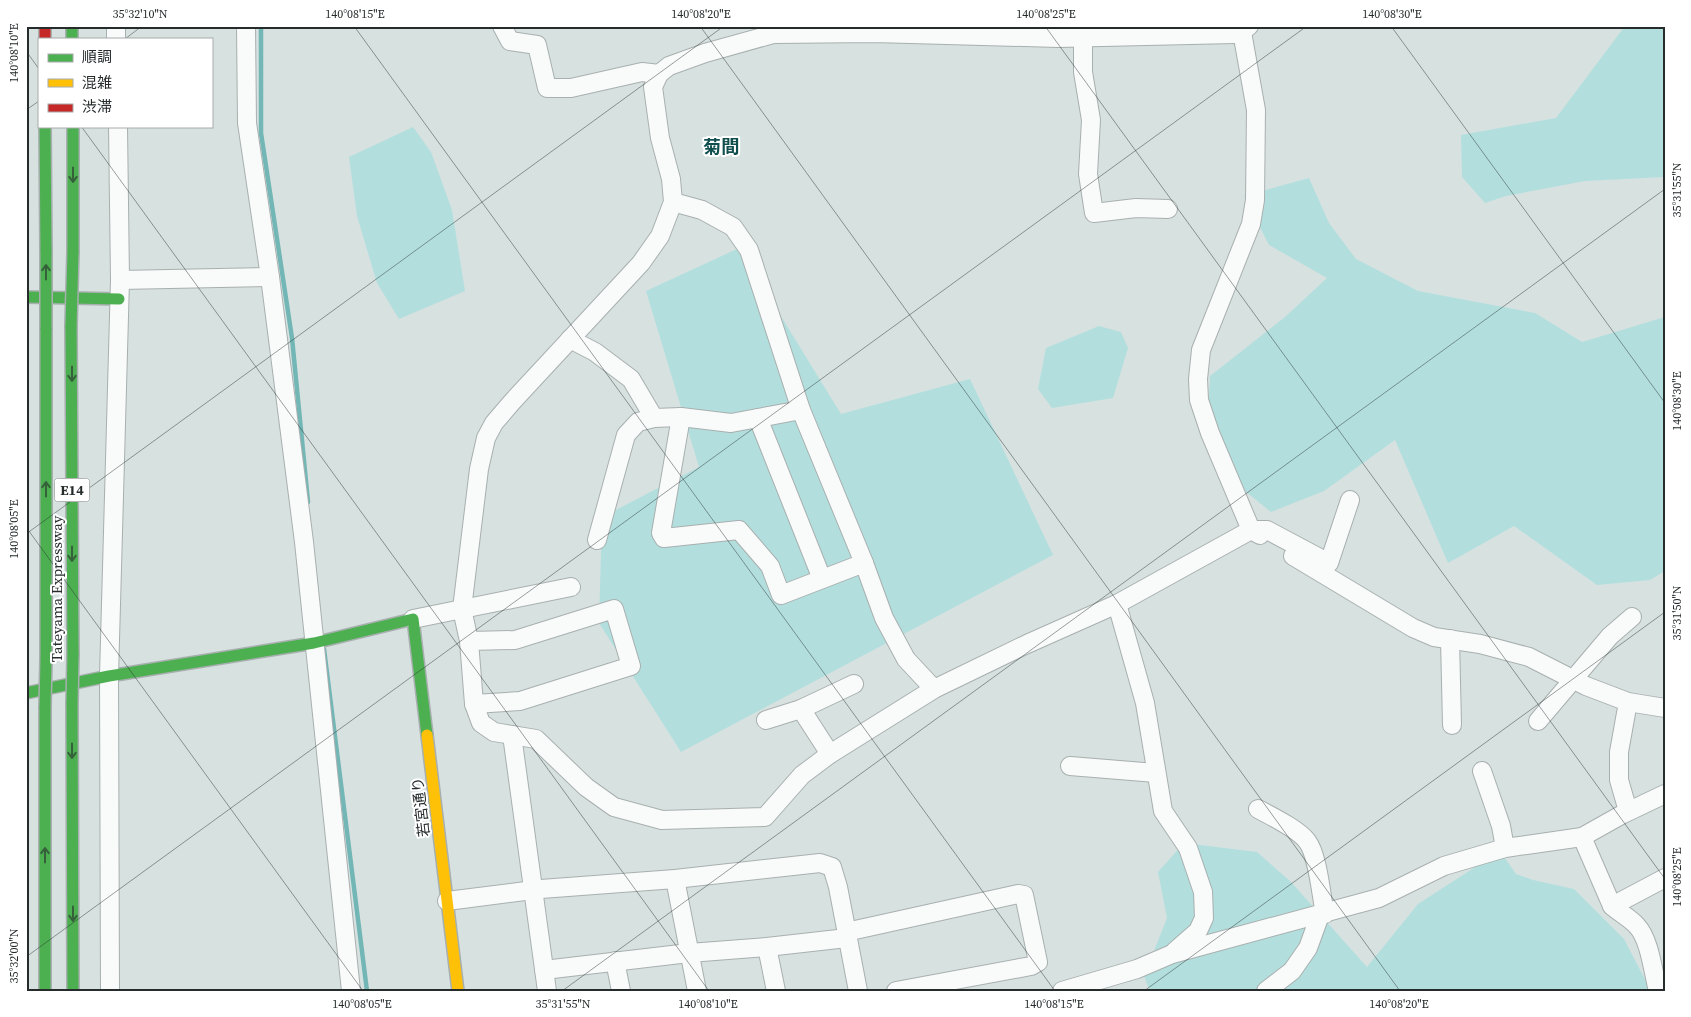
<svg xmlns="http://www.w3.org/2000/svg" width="1691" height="1017" viewBox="0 0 1691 1017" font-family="'Source Serif 4','Noto Sans JP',serif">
  <rect width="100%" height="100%" fill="#d7e1e0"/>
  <g fill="#b2dfde">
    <path d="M1625 26H1665V177L1585 181 1506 196 1485 203 1462 177 1461 135 1556 118Z"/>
    <path d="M413 127 431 152 452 210 465 291 399 319 377 283 357 216 349 157Z"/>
    <path d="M1309 178 1329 223 1356 259 1418 291 1535 313 1582 342 1665 317V571L1650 580 1597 585 1514 526 1448 563 1395 440 1324 491 1271 512 1229 478 1207 430 1210 376 1285 317 1327 278 1269 245 1244 196Z"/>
    <path d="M739 248 841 414 970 379 1053 555 681 752 599 623 602 517 699 467 646 291Z"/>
    <path d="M1099 326 1121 332 1128 348 1113 398 1052 408 1038 389 1046 348Z"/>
    <path d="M1184 843 1257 852 1291 882 1367 967 1418 904 1500 851 1516 874 1533 880 1574 889 1624 939 1651 991H1150L1144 976 1167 918 1158 872Z"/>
  </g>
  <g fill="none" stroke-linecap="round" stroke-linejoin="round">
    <g stroke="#72b6b5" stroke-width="4.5">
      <path d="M261 26V133L292 338 308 502"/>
      <path d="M324 649 367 991"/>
    </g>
    <defs>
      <g id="street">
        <path d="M116 26V39"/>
        <path d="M246 26 247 123 270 277 304 542 351 991"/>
        <path d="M502 26 510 41 537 45 547 88H571L642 72 659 74"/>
        <path d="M1249 26 1242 32 1235 34 1058 38 874 33 773 34 705 53 669 66 659 74 653 87 660 138 671 179 673 202 660 236 641 263 512 402 494 423 486 438 479 469 462 609 469 641 474 704 481 723 494 732 536 739 586 787 614 807 662 820 765 817 802 775 830 754 934 689 1027 644 1117 604 1251 530H1267L1329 563 1350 500"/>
        <path d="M1242 32 1256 110 1255 200 1251 224 1201 350 1198 379 1199 400 1210 433 1251 530 1260 535"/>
        <path d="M1083 38V72L1091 120 1088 174 1094 213 1136 208 1168 209"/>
        <path d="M673 202 702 210 733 227 749 250 801 410 864 563 884 618 906 659 934 689"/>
        <path d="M120 280 270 277"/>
        <path d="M570 339 595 352 631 379 654 418"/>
        <path d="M681 417 661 533 664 538 739 530 770 566 781 595 864 563"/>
        <path d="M758 418 822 579"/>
        <path d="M597 540 626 435 638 422 654 418 681 417 731 423 801 410"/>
        <path d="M1293 556 1413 628 1434 637 1480 644 1529 657 1586 686 1628 702 1665 708"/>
        <path d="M1117 604 1145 703 1163 811 1188 848 1203 892 1204 918 1198 931 1175 951"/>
        <path d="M413 619 571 587"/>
        <path d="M1450 639 1452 725"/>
        <path d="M469 641 515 640 614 609 631 666 520 701 474 704"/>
        <path d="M1628 702 1619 752V780L1628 811"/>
        <path d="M801 709 830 754"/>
        <path d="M766 720 801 709 854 684"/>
        <path d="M1538 721 1610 636 1632 617"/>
        <path d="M512 735 547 991"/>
        <path d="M1070 766 1156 773"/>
        <path d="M1482 771 1501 826 1505 848"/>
        <path d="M1258 809C1271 816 1298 829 1307 841 1318 855 1321 895 1325 914"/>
        <path d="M1582 837 1612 906 1665 878"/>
        <path d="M675 879 697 991"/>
        <path d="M447 901 541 889 675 879 820 863 832 867 838 887 858 991"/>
        <path d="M1612 906C1620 913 1631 919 1637 926 1650 940 1653 972 1658 991"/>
        <path d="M846 932 1018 894 1024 895 1038 962 1031 966 896 991"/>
        <path d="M767 947 776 991"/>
        <path d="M615 961 621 991"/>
        <path d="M544 970 689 953 767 947 847 938"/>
        <path d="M110 991 109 676 120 280 118 126"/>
        <path d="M1062 991 1137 969 1172 954 1379 898 1444 866 1505 848 1582 837 1623 814 1665 794"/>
        <path d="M1266 991 1292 971 1308 948 1320 915"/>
      </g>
      <g id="fast">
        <path d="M72 26V39"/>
        <path d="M45 126 46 251"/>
        <path d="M73 126V252"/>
        <path d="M26 297 119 299"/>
        <path d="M71 326 73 655"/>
        <path d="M46 328V660"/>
        <path d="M26 693 109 676 314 643 413 619 427 735"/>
        <path d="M72 703 73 991"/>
        <path d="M45 707V991"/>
      </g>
      <path id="slow" d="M427 735 458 991"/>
      <path id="jam" d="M45 26V39"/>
    </defs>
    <use href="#street" stroke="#a8b0af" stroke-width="20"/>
    <use href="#fast" stroke="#a8b0af" stroke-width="14"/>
    <use href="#slow" stroke="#a8b0af" stroke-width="14"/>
    <use href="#jam" stroke="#a8b0af" stroke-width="14"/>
    <use href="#street" stroke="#f9fafa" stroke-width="18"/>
    <use href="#fast" stroke="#4caf50" stroke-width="11"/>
    <use href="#slow" stroke="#ffc107" stroke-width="11"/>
    <use href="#jam" stroke="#c62828" stroke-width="11"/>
    <defs>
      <g id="fast-bridge">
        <path d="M46 251V328"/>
        <path d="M71 326 73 252"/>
        <path d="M72 703 73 655"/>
        <path d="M45 707 46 660"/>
      </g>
    </defs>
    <use href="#fast-bridge" stroke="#a8b0af" stroke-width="14" stroke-linecap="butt"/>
    <use href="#fast-bridge" stroke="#4caf50" stroke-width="11"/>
  </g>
  <defs><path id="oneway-shaft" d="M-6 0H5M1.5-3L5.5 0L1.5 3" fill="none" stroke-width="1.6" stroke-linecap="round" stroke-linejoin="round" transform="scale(1.25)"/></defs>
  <g stroke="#35603a">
    <use href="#oneway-shaft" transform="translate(73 175) rotate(90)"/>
    <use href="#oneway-shaft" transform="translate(46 272) rotate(-90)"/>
    <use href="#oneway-shaft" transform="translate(72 374) rotate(90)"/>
    <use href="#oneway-shaft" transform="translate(46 489) rotate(-90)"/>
    <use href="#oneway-shaft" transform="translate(72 554) rotate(90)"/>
    <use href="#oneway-shaft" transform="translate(72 751) rotate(90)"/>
    <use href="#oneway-shaft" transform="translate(45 855) rotate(-90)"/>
    <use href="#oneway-shaft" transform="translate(73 914) rotate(90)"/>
  </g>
  <path fill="none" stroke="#262c2c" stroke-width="1" stroke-opacity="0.45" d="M354 26 1055 991M700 26 1400 991M1045 26 1665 879M1391 26 1665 403M125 39 142 26M26 51 39 69M26 110 39 101M81 126 709 991M26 527 363 991M26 534 724 26M26 957 1307 26M562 991 1665 189M1144 991 1665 612"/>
  <g text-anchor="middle" stroke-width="4" stroke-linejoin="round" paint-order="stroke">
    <rect fill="#fff" stroke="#676b6b" stroke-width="1" x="54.5" y="478.5" width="35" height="23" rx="4"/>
    <g font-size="14" font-weight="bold" fill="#262c2c">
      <text x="72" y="495">E14</text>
    </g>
    <g font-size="15" fill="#262c2c" stroke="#fff">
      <text transform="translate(57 589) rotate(-90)" y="5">Tateyama Expressway</text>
      <text transform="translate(421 807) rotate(-97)" y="5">若宮通り</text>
    </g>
    <g font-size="18" font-weight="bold" fill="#104f4e" stroke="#fff">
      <text x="721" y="153">菊間</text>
    </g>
  </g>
  <rect width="1691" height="1017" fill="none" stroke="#ffffff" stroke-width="55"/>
  <rect x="38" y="38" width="175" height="90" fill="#ffffff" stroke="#a8abab"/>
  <rect x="48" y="54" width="25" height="8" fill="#4caf50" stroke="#a8abab"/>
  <text x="82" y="62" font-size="15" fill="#262c2c">順調</text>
  <rect x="48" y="79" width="25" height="8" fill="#ffc107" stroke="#a8abab"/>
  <text x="82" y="88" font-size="15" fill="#262c2c">混雑</text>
  <rect x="48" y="104" width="25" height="8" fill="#c62828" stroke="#a8abab"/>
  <text x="82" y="112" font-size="15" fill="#262c2c">渋滞</text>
  <rect x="28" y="28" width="1636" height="962" fill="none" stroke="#262c2c" stroke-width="2"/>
  <g font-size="12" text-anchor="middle" fill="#262c2c">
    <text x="140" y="18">35°32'10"N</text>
    <text x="355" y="18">140°08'15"E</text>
    <text x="701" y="18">140°08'20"E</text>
    <text x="1046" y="18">140°08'25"E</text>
    <text x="1392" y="18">140°08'30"E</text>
    <text transform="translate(14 53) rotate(-90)" y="4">140°08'10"E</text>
    <text transform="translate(1677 190) rotate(-90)" y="4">35°31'55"N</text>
    <text transform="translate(1677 401) rotate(-90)" y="4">140°08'30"E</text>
    <text transform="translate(14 529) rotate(-90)" y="4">140°08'05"E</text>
    <text transform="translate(1677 613) rotate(-90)" y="4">35°31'50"N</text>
    <text transform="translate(1677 877) rotate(-90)" y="4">140°08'25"E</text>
    <text transform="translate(14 956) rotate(-90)" y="4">35°32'00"N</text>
    <text x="362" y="1008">140°08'05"E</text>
    <text x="563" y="1008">35°31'55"N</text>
    <text x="708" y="1008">140°08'10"E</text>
    <text x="1054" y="1008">140°08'15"E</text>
    <text x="1399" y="1008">140°08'20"E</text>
  </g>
</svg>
